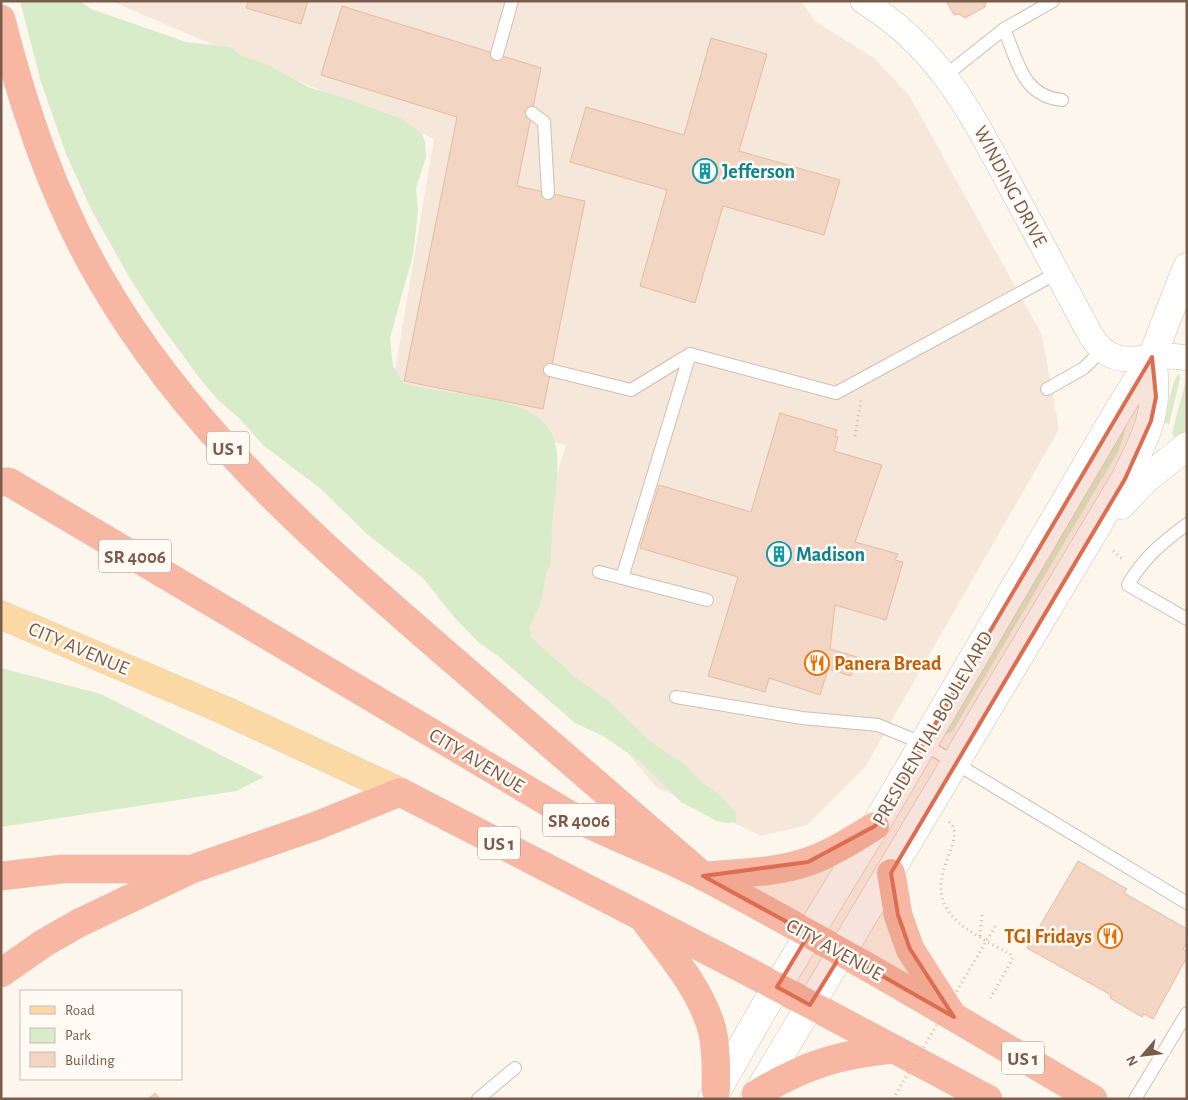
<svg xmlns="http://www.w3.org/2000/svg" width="1188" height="1100" viewBox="0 0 1188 1100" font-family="'Alegreya Sans',sans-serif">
  <rect width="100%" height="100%" fill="#fdf6ec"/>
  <path fill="#f5e8da" d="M111 1H801L816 22 874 58 909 95 1042 335 1059 429 865 767 807 825 762 836 656 787 513 615 566 445 390 400 434 139Z"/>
  <g fill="#d8ecc9">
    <path d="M20 1H80L91 9 186 42 230 47 242 56 270 66 310 88 339 96 402 119 422 134 425 142 426 157 416 189 418 211 413 255 390 338 393 366 403 383C430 392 460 392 488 398 565 415 562 444 553 513 551 530 552 548 550 566L547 570 541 602 529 628 531 637 575 677 607 700 652 743 684 764 704 784 720 795 736 813V822L727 823 717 821 681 802 641 762 603 736 575 723 498 656 478 642 454 617 423 578 367 534 321 489 263 445 240 419 217 399 198 376 157 320 132 282 92 211 66 154 41 82Z"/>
    <path d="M1179 374 1180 378 1169 425 1163 420 1175 379Z"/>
    <path d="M1187 376V432L1177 441 1172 433Z"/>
    <path d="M1129 418 1119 450 953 731 945 735 943 732Z"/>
    <path d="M1 668 101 694 264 777 236 791 1 827Z"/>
  </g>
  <g fill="#f3d5c3" stroke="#e6bba3">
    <path d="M248 1H308L301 24 246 8Z"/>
    <path d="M946 1H985L986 2 985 7 965 18 959 14 954 15Z"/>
    <path d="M342 6 541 68 517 186 585 201 543 409 404 381 457 117 321 75Z"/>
    <path d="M711 38 767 54 739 151 840 180 824 235 723 206 695 303 640 286 667 190 570 162 586 107 684 135Z"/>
    <path d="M780 413 837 430 835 436 838 437 834 451 882 465 855 542 898 554 895 560 903 562 886 620 835 605 830 649 857 657 851 676 828 669 820 695 769 678 765 692 708 676 738 577 640 548 659 485 751 512Z"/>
    <path d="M1078 861 1127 889 1124 893 1187 929V942L1183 949 1187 952V957L1153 1019 1144 1014 1142 1017 1110 998 1111 995 1027 948Z"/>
    <path d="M155 1093 160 1099H148Z"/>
  </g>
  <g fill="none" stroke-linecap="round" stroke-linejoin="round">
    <defs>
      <g id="lane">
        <path d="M1004 29C1018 61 1022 96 1062 100"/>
        <path d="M497 54 512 1"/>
        <path d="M946 75 1004 29 1053 1"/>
        <path d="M532 113 544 122 548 193"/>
        <path d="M550 370 631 390 690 354 836 393 1057 273"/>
        <path d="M1047 389 1084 368 1102 350"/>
        <path d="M1187 524C1163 542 1143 558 1128 585L1187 619"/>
        <path d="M599 572 707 600"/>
        <path d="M622 578 690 354"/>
        <path d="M676 697 802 718 878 725 922 743 1187 903"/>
        <path d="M478 1099 515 1068"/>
        <path d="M1135 1099 1187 1013"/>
      </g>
      <path id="street" d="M863 1C940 49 971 113 1012 189 1038 237 1064 286 1090 334 1116 378 1148 349 1187 358"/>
      <g id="secondary">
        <path d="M1121 505 1147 478 1187 446"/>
        <path d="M712 1099 764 1008 875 826 1120 408 1152 357 1187 267"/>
        <path d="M754 1099 1125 479C1148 431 1160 412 1152 357"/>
      </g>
      <path id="primary" d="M1 615 226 711 400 792"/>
      <g id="highway">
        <path d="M1 19C24 109 53 197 100 278 185 427 317 542 445 653 531 727 617 801 703 876 738 873 777 873 810 861 833 853 854 839 875 826"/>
        <path d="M1 482H9L568 814C613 837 661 854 705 877 837 947 964 1023 1093 1099"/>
        <path d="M891 873 898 915 910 949 950 1012"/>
        <path d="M1 876 62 869H184"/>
        <path d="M646 922C670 954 699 987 711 1026 717 1047 716 1070 716 1091"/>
        <path d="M1 973 44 943 79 923 192 869 316 826 400 792 751 973 988 1099"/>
        <path d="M756 1094C805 1065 837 1055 893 1049"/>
      </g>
    </defs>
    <use href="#lane" stroke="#d1beb0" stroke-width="14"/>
    <use href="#street" stroke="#d1beb0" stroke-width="26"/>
    <use href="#secondary" stroke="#d6c0b0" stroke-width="29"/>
    <use href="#primary" stroke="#dad1cd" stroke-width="29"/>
    <use href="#highway" stroke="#dad1cd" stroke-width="29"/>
    <g stroke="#d9b8a5" stroke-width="3" stroke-dasharray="1 4" stroke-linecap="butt">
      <path d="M855 436 861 400"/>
      <path d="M1113 551 1124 560"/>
      <path d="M949 822C969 838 926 874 947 909 960 930 990 942 1010 954L1013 958 990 999"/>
      <path d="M980 936 982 915"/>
      <path d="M987 940 996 925"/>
    </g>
    <use href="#lane" stroke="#fff" stroke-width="12"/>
    <use href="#street" stroke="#fff" stroke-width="25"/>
    <use href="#secondary" stroke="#fff" stroke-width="28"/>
    <use href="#primary" stroke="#fbd9a5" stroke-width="28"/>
    <use href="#highway" stroke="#f7b7a3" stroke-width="28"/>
    <path stroke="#d9b8a5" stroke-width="3" stroke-dasharray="1 4" stroke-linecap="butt" d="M893 1099 987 940"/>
  </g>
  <path fill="#dc6d51" fill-opacity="0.2" stroke="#dc6d51" stroke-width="4" stroke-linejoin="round" d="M1152 357 1156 397 1151 421 1125 479 891 873 898 915 910 949 954 1017 842 953 810 1005 777 987 809 934 703 876 808 862 875 826Z"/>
  <defs>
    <symbol id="building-ring" viewBox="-11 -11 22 22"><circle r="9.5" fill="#fffaf3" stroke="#0f9aa8" stroke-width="1.5"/><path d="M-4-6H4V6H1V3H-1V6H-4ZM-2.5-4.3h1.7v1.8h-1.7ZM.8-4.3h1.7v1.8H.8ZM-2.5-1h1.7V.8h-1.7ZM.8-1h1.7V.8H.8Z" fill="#0f9aa8"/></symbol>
    <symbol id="restaurant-ring" viewBox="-11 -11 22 22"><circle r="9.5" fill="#fffaf3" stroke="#e8710a" stroke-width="1.5"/><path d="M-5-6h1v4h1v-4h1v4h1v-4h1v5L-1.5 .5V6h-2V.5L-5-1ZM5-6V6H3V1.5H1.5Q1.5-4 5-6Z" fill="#e8710a"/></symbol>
  </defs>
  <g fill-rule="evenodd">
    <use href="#building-ring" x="691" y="157" width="28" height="28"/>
    <use href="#building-ring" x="765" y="540" width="28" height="28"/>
    <use href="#restaurant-ring" x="803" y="649" width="28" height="28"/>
    <use href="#restaurant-ring" x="1096" y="922" width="28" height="28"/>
  </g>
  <g text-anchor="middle" stroke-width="5" stroke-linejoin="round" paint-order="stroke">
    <g fill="#fffaf3" stroke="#a28b7f" stroke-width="1">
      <rect x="207" y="431.5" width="42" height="33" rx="4"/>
      <rect x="99" y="539.5" width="72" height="33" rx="4"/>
      <rect x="543" y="803.5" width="72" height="33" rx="4"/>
      <rect x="478" y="826.5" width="42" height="33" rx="4"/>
      <rect x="1002" y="1041.5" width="42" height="33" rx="4"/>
    </g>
    <g font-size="19" font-weight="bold" fill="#7a5c4d">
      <text x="228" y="455">US 1</text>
      <text x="135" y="563">SR 4006</text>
      <text x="579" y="827">SR 4006</text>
      <text x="499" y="850">US 1</text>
      <text x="1023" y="1065">US 1</text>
    </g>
    <g font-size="20" font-weight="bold" fill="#0d838f" stroke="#fffaf3" text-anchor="start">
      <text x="722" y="178">Jefferson</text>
      <text x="796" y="561">Madison</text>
    </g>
    <g font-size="20" fill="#7a5c4d" stroke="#fffaf3">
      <text transform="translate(1011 186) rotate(62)" y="7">WINDING DRIVE</text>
      <text transform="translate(79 648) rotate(23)" y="7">CITY AVENUE</text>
      <text transform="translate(932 728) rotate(-60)" y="7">PRESIDENTIAL BOULEVARD</text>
      <text transform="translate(477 760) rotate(31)" y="7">CITY AVENUE</text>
      <text transform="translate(835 949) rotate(29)" y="7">CITY AVENUE</text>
    </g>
    <g font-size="20" font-weight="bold" fill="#c56008" stroke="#fffaf3" text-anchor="start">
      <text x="834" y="670">Panera Bread</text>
      <text x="1092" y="943" text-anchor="end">TGI Fridays</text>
    </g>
  </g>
  <rect width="1188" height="1100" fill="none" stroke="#7a5c4d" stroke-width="5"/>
  <rect x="20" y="990" width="162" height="90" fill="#fffaf3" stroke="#cabbb1"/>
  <rect x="30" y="1006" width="25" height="8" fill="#fbd9a5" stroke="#cabbb1"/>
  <text x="65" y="1015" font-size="15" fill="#7a5c4d">Road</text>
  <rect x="30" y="1028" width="25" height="15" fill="#d8ecc9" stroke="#cabbb1"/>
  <text x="65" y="1040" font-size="15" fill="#7a5c4d">Park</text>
  <rect x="30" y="1052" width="25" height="15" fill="#f3d5c3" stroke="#cabbb1"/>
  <text x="65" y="1065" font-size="15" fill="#7a5c4d">Building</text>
  <g transform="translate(1143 1055) rotate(242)" stroke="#fffaf3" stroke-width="4" paint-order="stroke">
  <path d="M0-4L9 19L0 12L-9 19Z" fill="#7a5c4d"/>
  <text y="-8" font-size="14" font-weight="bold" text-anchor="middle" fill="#7a5c4d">N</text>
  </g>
</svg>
